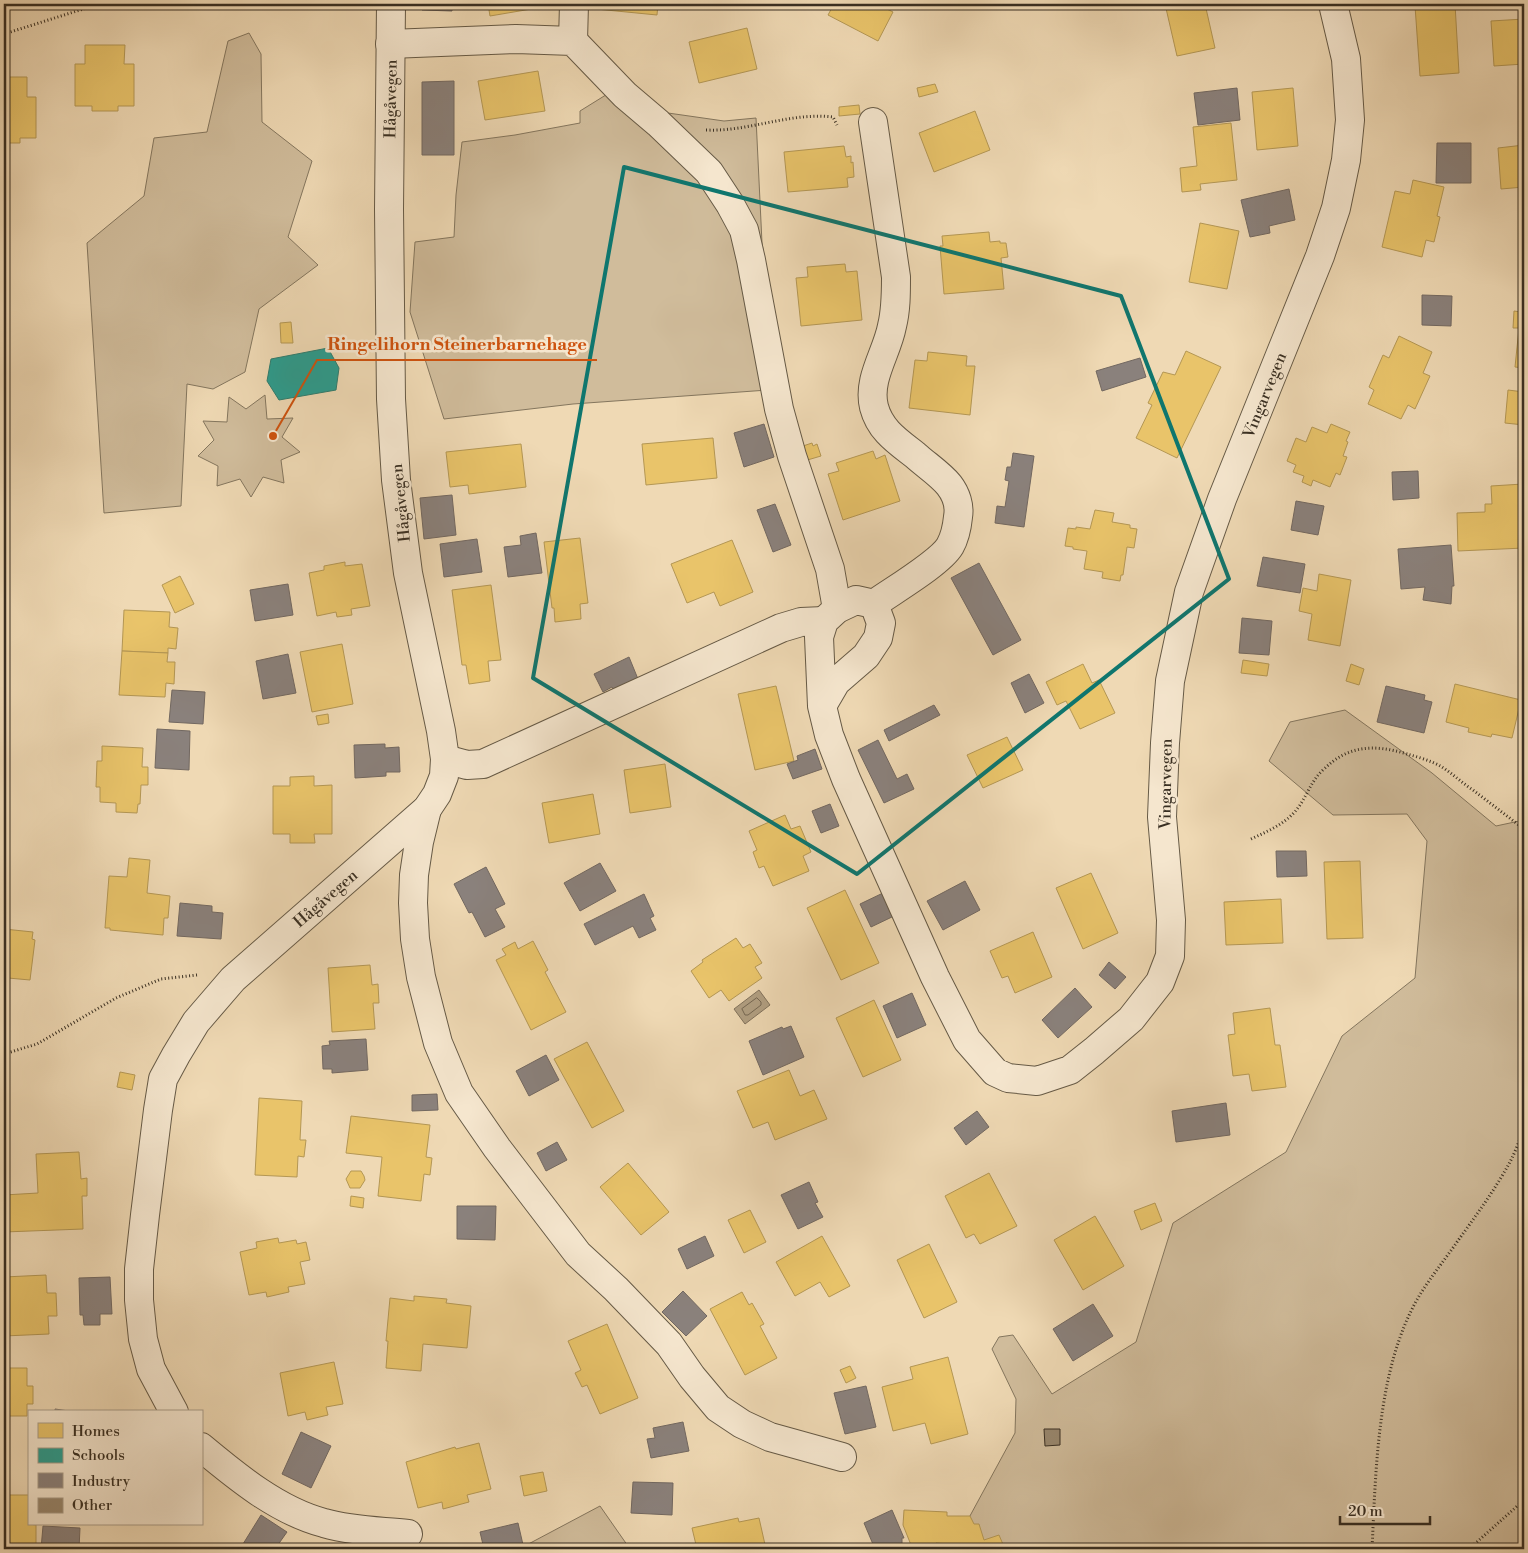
<svg xmlns="http://www.w3.org/2000/svg" width="1528" height="1553" viewBox="0 0 1528 1553" font-family="'Libre Bodoni',serif">
  <rect width="100%" height="100%" fill="#efd9b4"/>
  <filter id="stains"><feTurbulence type="fractalNoise" baseFrequency=".004" numOctaves="4"/><feColorMatrix values="0 0 0 0 .2 0 0 0 0 .09 0 0 0 0 .02 0 0 0 .5 -.17"/></filter>
  <radialGradient id="worn" r=".72"><stop offset=".6" stop-color="#630" stop-opacity="0"/><stop offset="1" stop-color="#630" stop-opacity=".3"/></radialGradient>
  <g fill="#d0bc9b" stroke="#84765e">
    <path d="M249 33 261 54 262 122 312 161 288 237 318 265 259 309 245 372 213 389 187 384 181 506 104 513 87 243 144 196 154 138 207 132 228 41Z"/>
    <path d="M609 93 661 112 724 121 756 118 762 243 782 366 768 390 573 404 444 419 410 312 415 242 454 237 456 195 462 142 515 135 580 123V111Z"/>
    <path d="M265 395 267 419 293 418 282 437 300 452 281 460 284 483 263 477 251 497 240 479 217 486 218 466 198 456 214 440 203 421 227 422 229 397 246 409Z"/>
    <path d="M1345 710 1432 773 1496 826 1524 820V1549H952L1015 1433 1016 1399 992 1349 999 1337 1013 1335 1052 1394 1136 1342 1173 1223 1286 1152 1342 1036 1415 978 1427 841 1407 814 1333 815 1269 761 1290 722Z"/>
    <path d="M600 1506 630 1549H519Z"/>
  </g>
  <path fill="#b19f82" stroke="#81725c" d="M759 990 770 1005 745 1024 734 1009Z"/>
  <g fill="#e9c46a" stroke="#b49754">
    <path d="M488 4H549V6L490 16Z"/>
    <path d="M597 4H658L657 15 596 9Z"/>
    <path d="M834 4H882L881 6 893 12 878 41 828 15Z"/>
    <path d="M1165 4H1205L1215 48 1177 56Z"/>
    <path d="M1455 4 1459 73 1420 76 1415 6Z"/>
    <path d="M1524 19V64L1494 66 1491 21Z"/>
    <path d="M747 28 757 69 699 83 689 42Z"/>
    <path d="M85 45H125L124 64H134V106H118V111H92V106H75V64H85Z"/>
    <path d="M538 71 545 111 485 120 478 81Z"/>
    <path d="M4 77H27V97H36V138H20V143H4Z"/>
    <path d="M935 84 938 92 919 97 917 88Z"/>
    <path d="M1293 88 1298 146 1257 150 1252 92Z"/>
    <path d="M859 105 860 114 839 116V107Z"/>
    <path d="M975 111 990 150 934 172 919 133Z"/>
    <path d="M1231 123 1237 180 1200 184 1201 190 1182 192 1180 168 1197 166 1193 127Z"/>
    <path d="M1524 145V187L1501 189 1498 148Z"/>
    <path d="M844 146 846 157 851 156V163L853 162 854 177 847 178 848 187 788 192 784 152Z"/>
    <path d="M1413 180 1444 187 1437 216 1440 217 1434 242 1426 240 1422 257 1382 247 1395 191 1410 194Z"/>
    <path d="M1522 222H1524V237H1523Z"/>
    <path d="M1200 223 1239 231 1227 289 1189 282Z"/>
    <path d="M989 232 990 242 1000 241V243H1006L1008 257 1001 258 1004 289 944 294 940 246H943L942 236Z"/>
    <path d="M845 264 846 272 857 271 862 320 801 326 796 278 808 277 807 267Z"/>
    <path d="M1522 300H1524V368L1515 367 1519 328H1513L1514 311 1521 312Z"/>
    <path d="M291 322 293 343H281L280 323Z"/>
    <path d="M1399 336 1432 352 1423 373 1430 376 1415 409 1408 405 1401 419 1368 404 1374 390 1369 387 1383 355 1389 358Z"/>
    <path d="M1186 351 1221 367 1177 458 1136 438 1152 405 1148 403 1163 372 1175 375Z"/>
    <path d="M928 352 967 356 966 366H975L970 415 909 408 915 360 927 361Z"/>
    <path d="M1508 390 1524 392V425L1505 423Z"/>
    <path d="M1331 424 1350 432 1346 441 1348 442 1343 456 1347 457 1340 475 1336 473 1330 487 1313 480 1311 486 1302 482 1304 476 1293 472 1296 465 1287 461 1296 438 1306 442 1312 427 1327 433Z"/>
    <path d="M713 438 717 478 646 485 642 444Z"/>
    <path d="M812 443 813 446 817 444 821 456 804 461 800 447Z"/>
    <path d="M521 444 526 487 469 494 468 485 450 487 446 452Z"/>
    <path d="M873 451 876 459 885 455 900 501 843 520 828 474 839 471 836 463Z"/>
    <path d="M1523 484 1524 548 1458 551 1457 513 1485 512V504H1492L1491 486Z"/>
    <path d="M1095 510 1114 513 1112 522 1130 525V528L1137 529 1134 548 1127 547 1123 575H1121L1120 581 1102 578 1103 572 1084 569 1087 551 1073 549V547L1065 546 1068 528 1076 529V527L1090 529Z"/>
    <path d="M580 538 588 603 580 604 581 619 555 622 554 608H552L544 542Z"/>
    <path d="M732 540 753 592 720 606 714 592 687 603 671 564Z"/>
    <path d="M345 562V566L362 564 370 606 351 609 352 615 337 617 336 612 317 616 309 573 324 570V566Z"/>
    <path d="M1319 574 1351 580 1340 646 1308 640 1312 614 1299 611 1303 588 1317 591Z"/>
    <path d="M180 576 194 604 175 613 162 585Z"/>
    <path d="M491 585 501 660 488 661 490 681 469 684 466 665H462L452 590Z"/>
    <path d="M124 610 170 612 169 627 178 628 176 649 168 648V653L122 651Z"/>
    <path d="M342 644 353 704 312 712 300 652Z"/>
    <path d="M122 651 168 653 167 662H175L174 684 166 683 165 697 119 695Z"/>
    <path d="M1243 660 1269 664 1267 676 1241 673Z"/>
    <path d="M1083 664 1092 683 1099 680 1115 713 1080 729 1066 701 1057 705 1046 682Z"/>
    <path d="M1351 664 1364 669 1359 685 1346 681Z"/>
    <path d="M1455 684 1521 700 1512 738 1492 734 1491 737 1468 732 1469 728 1446 722Z"/>
    <path d="M776 686 794 761 755 770 738 694Z"/>
    <path d="M328 714 329 723 318 725 316 716Z"/>
    <path d="M1007 737 1023 770 983 788 967 755Z"/>
    <path d="M102 746 143 748 142 767H148V785H141L140 804H138L137 813 116 812V803L100 802V787H96L97 761H102Z"/>
    <path d="M665 764 671 807 630 813 624 770Z"/>
    <path d="M314 776V786L332 785V834H314L315 843H290V834H273V786H290V777Z"/>
    <path d="M593 794 600 834 549 843 542 803Z"/>
    <path d="M785 815 791 829 800 826 811 852 803 856 809 871 773 886 764 866 759 868 753 852 757 850 749 831Z"/>
    <path d="M129 858 150 860 147 893 170 896 168 918H164L163 935 110 930V928H105L109 876 127 877Z"/>
    <path d="M1360 861 1363 938 1327 939 1324 862Z"/>
    <path d="M1091 873 1118 933 1083 949 1056 888Z"/>
    <path d="M845 890 879 963 841 980 807 908Z"/>
    <path d="M1281 899 1283 943 1226 945 1224 902Z"/>
    <path d="M4 929 33 932 32 939 35 940 30 980 8 978 7 985H4Z"/>
    <path d="M1033 932 1052 977 1015 993 1008 976 1002 978 990 951Z"/>
    <path d="M736 938 743 948 750 944 762 963 755 967 762 978 729 1001 721 990 709 998 691 971 703 962 702 960Z"/>
    <path d="M533 941 548 970 545 972 566 1012 531 1030 496 960 506 955 502 949 515 942 518 949Z"/>
    <path d="M370 965 372 985 378 984 379 1003H373L375 1029 332 1032 328 968Z"/>
    <path d="M874 1000 901 1060 863 1077 836 1018Z"/>
    <path d="M1270 1008 1275 1045H1280L1286 1087 1252 1091 1249 1074 1233 1076 1228 1035 1235 1034 1233 1013Z"/>
    <path d="M587 1042 624 1111 592 1128 554 1059Z"/>
    <path d="M789 1070 800 1096 814 1090 827 1119 775 1140 768 1122 753 1128 737 1091Z"/>
    <path d="M120 1072 135 1075 132 1090 117 1087Z"/>
    <path d="M259 1098 302 1101 300 1140H306L304 1157 298 1156 297 1177 255 1175Z"/>
    <path d="M351 1116 430 1125 426 1157 432 1158 430 1175 424 1174 421 1201 378 1196 382 1157 346 1153Z"/>
    <path d="M79 1152 81 1179 87 1178V1196H82L83 1229 4 1232V1195L38 1193 36 1154Z"/>
    <path d="M628 1163 669 1212 641 1235 600 1187Z"/>
    <path d="M351 1171H361L364 1176 365 1180 360 1188H350L346 1179Z"/>
    <path d="M989 1173 1017 1226 980 1244 974 1234 966 1238 945 1196Z"/>
    <path d="M351 1196 364 1198 363 1208 350 1206Z"/>
    <path d="M1155 1203 1162 1221 1141 1230 1134 1211Z"/>
    <path d="M750 1210 766 1242 744 1253 728 1220Z"/>
    <path d="M1095 1216 1124 1266 1083 1290 1054 1240Z"/>
    <path d="M822 1236 850 1286 829 1297 820 1282 795 1296 776 1262Z"/>
    <path d="M278 1238 279 1243 296 1240 297 1244 306 1242 310 1260 300 1262 305 1284 288 1287 289 1292 267 1297 266 1292 249 1295 240 1252 257 1248 256 1242Z"/>
    <path d="M929 1244 957 1302 924 1318 897 1260Z"/>
    <path d="M46 1275 47 1293H56L57 1316H48L49 1334 4 1336V1277Z"/>
    <path d="M742 1292 749 1305 752 1303 764 1324 760 1326 777 1358 745 1375 710 1309Z"/>
    <path d="M414 1296 447 1299 446 1303 471 1306 467 1348 423 1344 421 1371 386 1368 388 1341H386L390 1298 414 1301Z"/>
    <path d="M607 1324 638 1398 600 1414 587 1385 582 1387 575 1373 581 1370 568 1341Z"/>
    <path d="M948 1357 968 1434 931 1444 925 1423 893 1431 882 1387 913 1379 910 1367Z"/>
    <path d="M334 1362 343 1404 326 1407 328 1415 307 1420 305 1412 288 1416 280 1373Z"/>
    <path d="M850 1366 856 1378 846 1383 840 1370Z"/>
    <path d="M4 1368H27V1386H33V1404H27V1416H4Z"/>
    <path d="M479 1443 491 1489 467 1495 469 1502 443 1509 442 1502 418 1508 406 1462 455 1447 456 1449Z"/>
    <path d="M543 1472 547 1491 524 1496 520 1476Z"/>
    <path d="M4 1495H29V1524L36 1525V1547H38V1549H4Z"/>
    <path d="M904 1510 947 1512V1516H970L974 1524H979L984 1540 999 1535 1005 1549H950L948 1544 936 1543 935 1547 911 1545 903 1525Z"/>
    <path d="M738 1518 739 1522 759 1518 766 1549H697L692 1528Z"/>
  </g>
  <path fill="#2a9d8f" stroke="#2e7c6e" d="M328 348 339 368 336 390 279 400 267 381 271 359Z"/>
  <g fill="#8a817c" stroke="#726861">
    <path d="M422 4H452V11L422 10Z"/>
    <path d="M454 81V155H422V82Z"/>
    <path d="M1237 88 1240 120 1198 125 1194 93Z"/>
    <path d="M1437 143H1471V183H1436Z"/>
    <path d="M1289 189 1295 220 1269 226 1270 233 1250 237 1241 200Z"/>
    <path d="M1422 295 1452 296 1451 326 1422 325Z"/>
    <path d="M1140 358 1146 377 1102 391 1096 371Z"/>
    <path d="M764 424 774 457 744 467 734 433Z"/>
    <path d="M1013 453 1034 456 1024 527 995 523 997 506 1005 507 1009 481 1005 480 1007 467H1011Z"/>
    <path d="M1418 471 1419 498 1393 500 1392 472Z"/>
    <path d="M452 495 456 535 424 539 420 498Z"/>
    <path d="M1296 501 1324 506 1318 535 1291 530Z"/>
    <path d="M775 504 791 545 773 552 757 510Z"/>
    <path d="M536 533 542 573 508 577 504 547 521 545 520 536Z"/>
    <path d="M477 539 482 572 444 577 440 544Z"/>
    <path d="M1451 545 1454 586H1452L1451 604 1423 600 1425 587 1401 589 1398 549Z"/>
    <path d="M1263 557 1305 564 1300 593 1257 586Z"/>
    <path d="M979 563 1021 640 993 655 951 578Z"/>
    <path d="M288 584 293 615 255 621 250 590Z"/>
    <path d="M1242 618 1272 621 1269 655 1239 653Z"/>
    <path d="M288 654 296 693 263 699 256 661Z"/>
    <path d="M629 657 638 679 614 691 612 687 603 692 594 674Z"/>
    <path d="M1029 674 1044 703 1025 713 1011 683Z"/>
    <path d="M1386 686 1425 695 1424 700 1432 702 1424 733 1377 722Z"/>
    <path d="M172 690 205 692 203 724 169 722Z"/>
    <path d="M934 705 940 715 889 741 884 730Z"/>
    <path d="M157 729 190 731 189 770 155 768Z"/>
    <path d="M878 740 897 779 907 774 914 789 884 803 858 750Z"/>
    <path d="M385 744V748L399 747 400 772H386V776L355 778 354 745Z"/>
    <path d="M815 749 822 769 793 779 787 764 798 760 797 756Z"/>
    <path d="M830 804 839 826 821 833 812 811Z"/>
    <path d="M1276 851H1306L1307 876 1277 877Z"/>
    <path d="M600 863 616 891 580 911 564 883Z"/>
    <path d="M486 867 505 904 495 909 505 927 485 937 472 912 469 913 454 884Z"/>
    <path d="M965 881 980 910 943 930 927 901Z"/>
    <path d="M883 893 894 916 871 927 860 904Z"/>
    <path d="M644 894 654 916 650 918 656 930 639 938 633 926 595 945 584 924Z"/>
    <path d="M180 903 212 906V912L223 913 221 939 177 936Z"/>
    <path d="M1109 962 1126 977 1115 989 1099 975Z"/>
    <path d="M1075 988 1092 1007 1058 1038 1042 1020Z"/>
    <path d="M912 993 926 1025 897 1038 883 1006Z"/>
    <path d="M791 1026 804 1057 763 1075 749 1041 782 1027 783 1029Z"/>
    <path d="M366 1039 368 1070 332 1073V1069H323L322 1046 330 1045 329 1041Z"/>
    <path d="M546 1055 559 1080 529 1096 516 1071Z"/>
    <path d="M437 1094 438 1110 412 1111V1095Z"/>
    <path d="M1226 1103 1230 1135 1176 1142 1172 1111Z"/>
    <path d="M977 1111 989 1127 966 1145 954 1128Z"/>
    <path d="M557 1142 567 1160 546 1171 537 1153Z"/>
    <path d="M809 1182 818 1202 815 1203 823 1217 798 1229 781 1195Z"/>
    <path d="M457 1206H496L495 1240 457 1239Z"/>
    <path d="M705 1236 714 1256 687 1269 678 1249Z"/>
    <path d="M110 1277 112 1314H100V1325H84L83 1315H80L79 1278Z"/>
    <path d="M683 1291 707 1316 686 1336 662 1312Z"/>
    <path d="M1093 1304 1113 1336 1073 1361 1053 1329Z"/>
    <path d="M866 1386 876 1427 845 1434 834 1393Z"/>
    <path d="M55 1409 76 1412H55Z"/>
    <path d="M683 1422 689 1451 651 1458 647 1439 655 1438 653 1428Z"/>
    <path d="M301 1432 331 1446 311 1488 282 1474Z"/>
    <path d="M633 1482 673 1483 672 1515 631 1513Z"/>
    <path d="M892 1510 904 1538H902V1549H875L864 1523Z"/>
    <path d="M261 1515 287 1532 275 1549H246L248 1547 243 1544Z"/>
    <path d="M518 1523 524 1549H484L480 1532Z"/>
    <path d="M43 1526 80 1528 79 1549H41Z"/>
  </g>
  <g fill="none" stroke-linecap="round" stroke-linejoin="round">
    <path stroke="#756752" stroke-width="1" d="M757 998 761 1002V1005L748 1015H745L742 1009Z"/>
  </g>
  <path fill="#98876e" stroke="#392f22" d="M1044 1429H1060V1445L1045 1446Z"/>
  <g fill="none" stroke-linecap="round" stroke-linejoin="round">
    <defs>
      <g id="minor">
        <path d="M573 41 574 4"/>
        <path d="M390 44 516 39 573 41 625 95 658 123 709 172 730 204 744 230 751 260 779 409 792 456 830 569 837 609"/>
        <path d="M873 122 896 277C896 294 896 310 892 326 887 353 867 379 874 407 880 430 897 441 915 455 926 465 940 474 949 485 956 494 960 506 958 517 957 527 955 537 950 546 940 563 892 591 874 604"/>
        <path d="M822 706 836 682 866 656 878 638 881 623 874 604 856 600 837 609 824 621 819 637 822 706 829 735 846 779 935 977 967 1040 995 1072 1008 1078 1037 1081 1070 1070 1094 1051 1131 1019 1160 982 1170 956 1171 920 1162 817 1165 743 1170 681 1189 592 1222 499 1320 256 1336 208 1346 160 1350 120 1346 59 1333 4"/>
        <path d="M445 759 467 765 483 764 781 628 801 622 824 621"/>
        <path d="M427 809 419 842 414 875 413 903 415 939 421 977 438 1043 459 1093 497 1148 578 1254 616 1289 669 1344 692 1377 718 1408 742 1424 770 1437 842 1457"/>
        <path d="M174 1412 151 1369 143 1339 139 1300V1269L145 1215 158 1110 163 1079 176 1055 196 1022 233 979 427 809 437 794 444 776 445 759 441 731 408 573 396 480 391 399 389 209 391 4"/>
        <path d="M201 1447C237 1477 278 1511 324 1523 351 1531 380 1531 408 1534"/>
      </g>
    </defs>
    <use href="#minor" stroke="#665a46" stroke-width="30"/>
    <g stroke="#392f22" stroke-width="3" stroke-dasharray="1 2.5" stroke-linecap="butt">
      <path d="M4 34 99 4"/>
      <path d="M706 130C749 132 789 112 833 117L837 125"/>
      <path d="M1251 839C1270 830 1288 823 1300 805 1308 793 1312 780 1323 770 1348 745 1374 744 1407 754 1418 757 1432 761 1442 767 1453 774 1462 783 1473 790 1490 803 1507 816 1524 829"/>
      <path d="M4 1054 37 1044 116 998 161 979 197 975"/>
      <path d="M1372 1549C1376 1469 1377 1369 1418 1298 1429 1279 1444 1261 1457 1242 1475 1217 1497 1187 1511 1160 1516 1150 1520 1139 1524 1128"/>
      <path d="M1469 1549 1524 1500"/>
    </g>
    <use href="#minor" stroke="#f5e6ce" stroke-width="28"/>
  </g>
  <path fill="none" stroke="#0f766e" stroke-width="4" stroke-linejoin="round" d="M624 167 1121 296 1229 579 857 874 533 678Z"/>
  <g text-anchor="middle" stroke-width="5" stroke-linejoin="round" paint-order="stroke">
    <g font-size="16" fill="#392f22" stroke="#f5e6ce">
      <text transform="translate(390 99) rotate(-89)" y="6">Hågåvegen</text>
      <text transform="translate(1264 395) rotate(-68)" y="6">Vingarvegen</text>
      <text transform="translate(400 503) rotate(-96)" y="6">Hågåvegen</text>
      <text transform="translate(1165 784) rotate(-89)" y="6">Vingarvegen</text>
      <text transform="translate(325 898) rotate(-41)" y="6">Hågåvegen</text>
    </g>
  </g>
  <path fill="none" stroke="#ce530f" stroke-width="2" d="M273 436L317 360H597"/>
  <circle fill="#ce530f" stroke="#f5e6ce" stroke-width="2" cx="273" cy="436" r="5"/>
  <g font-size="18" text-anchor="middle" font-weight="bold" fill="#ce530f" stroke="#f5e6ce" stroke-width="5" stroke-linejoin="round" paint-order="stroke">
    <text x="457" y="350">Ringelihorn Steinerbarnehage</text>
  </g>
  <rect width="1528" height="1553" fill="none" stroke="#efd9b4" stroke-width="20"/>
  <rect x="5" y="5" width="1518" height="1543" fill="none" stroke="#392f22" stroke-width="2.5"/>
  <rect x="10" y="10" width="1508" height="1533" fill="none" stroke="#392f22"/>
  <rect x="28" y="1410" width="175" height="115" fill="#f5e6ce" stroke="#aa9d89"/>
  <rect x="38" y="1423" width="25" height="15" fill="#e9c46a" stroke="#aa9d89"/>
  <text x="72" y="1436" font-size="15" fill="#392f22">Homes</text>
  <rect x="38" y="1448" width="25" height="15" fill="#2a9d8f" stroke="#aa9d89"/>
  <text x="72" y="1460" font-size="15" fill="#392f22">Schools</text>
  <rect x="38" y="1473" width="25" height="15" fill="#8a817c" stroke="#aa9d89"/>
  <text x="72" y="1486" font-size="15" fill="#392f22">Industry</text>
  <rect x="38" y="1498" width="25" height="15" fill="#98876e" stroke="#aa9d89"/>
  <text x="72" y="1510" font-size="15" fill="#392f22">Other</text>
  <path d="M1340 1516v8h90v-8" fill="none" stroke="#392f22" stroke-width="2.5"/>
  <text x="1348" y="1516" font-size="15" fill="#392f22" stroke="#f5e6ce" stroke-width="4" paint-order="stroke">20 m</text>
  <rect width="100%" height="100%" filter="url(#stains)"/>
  <rect width="100%" height="100%" fill="url(#worn)"/>
</svg>
